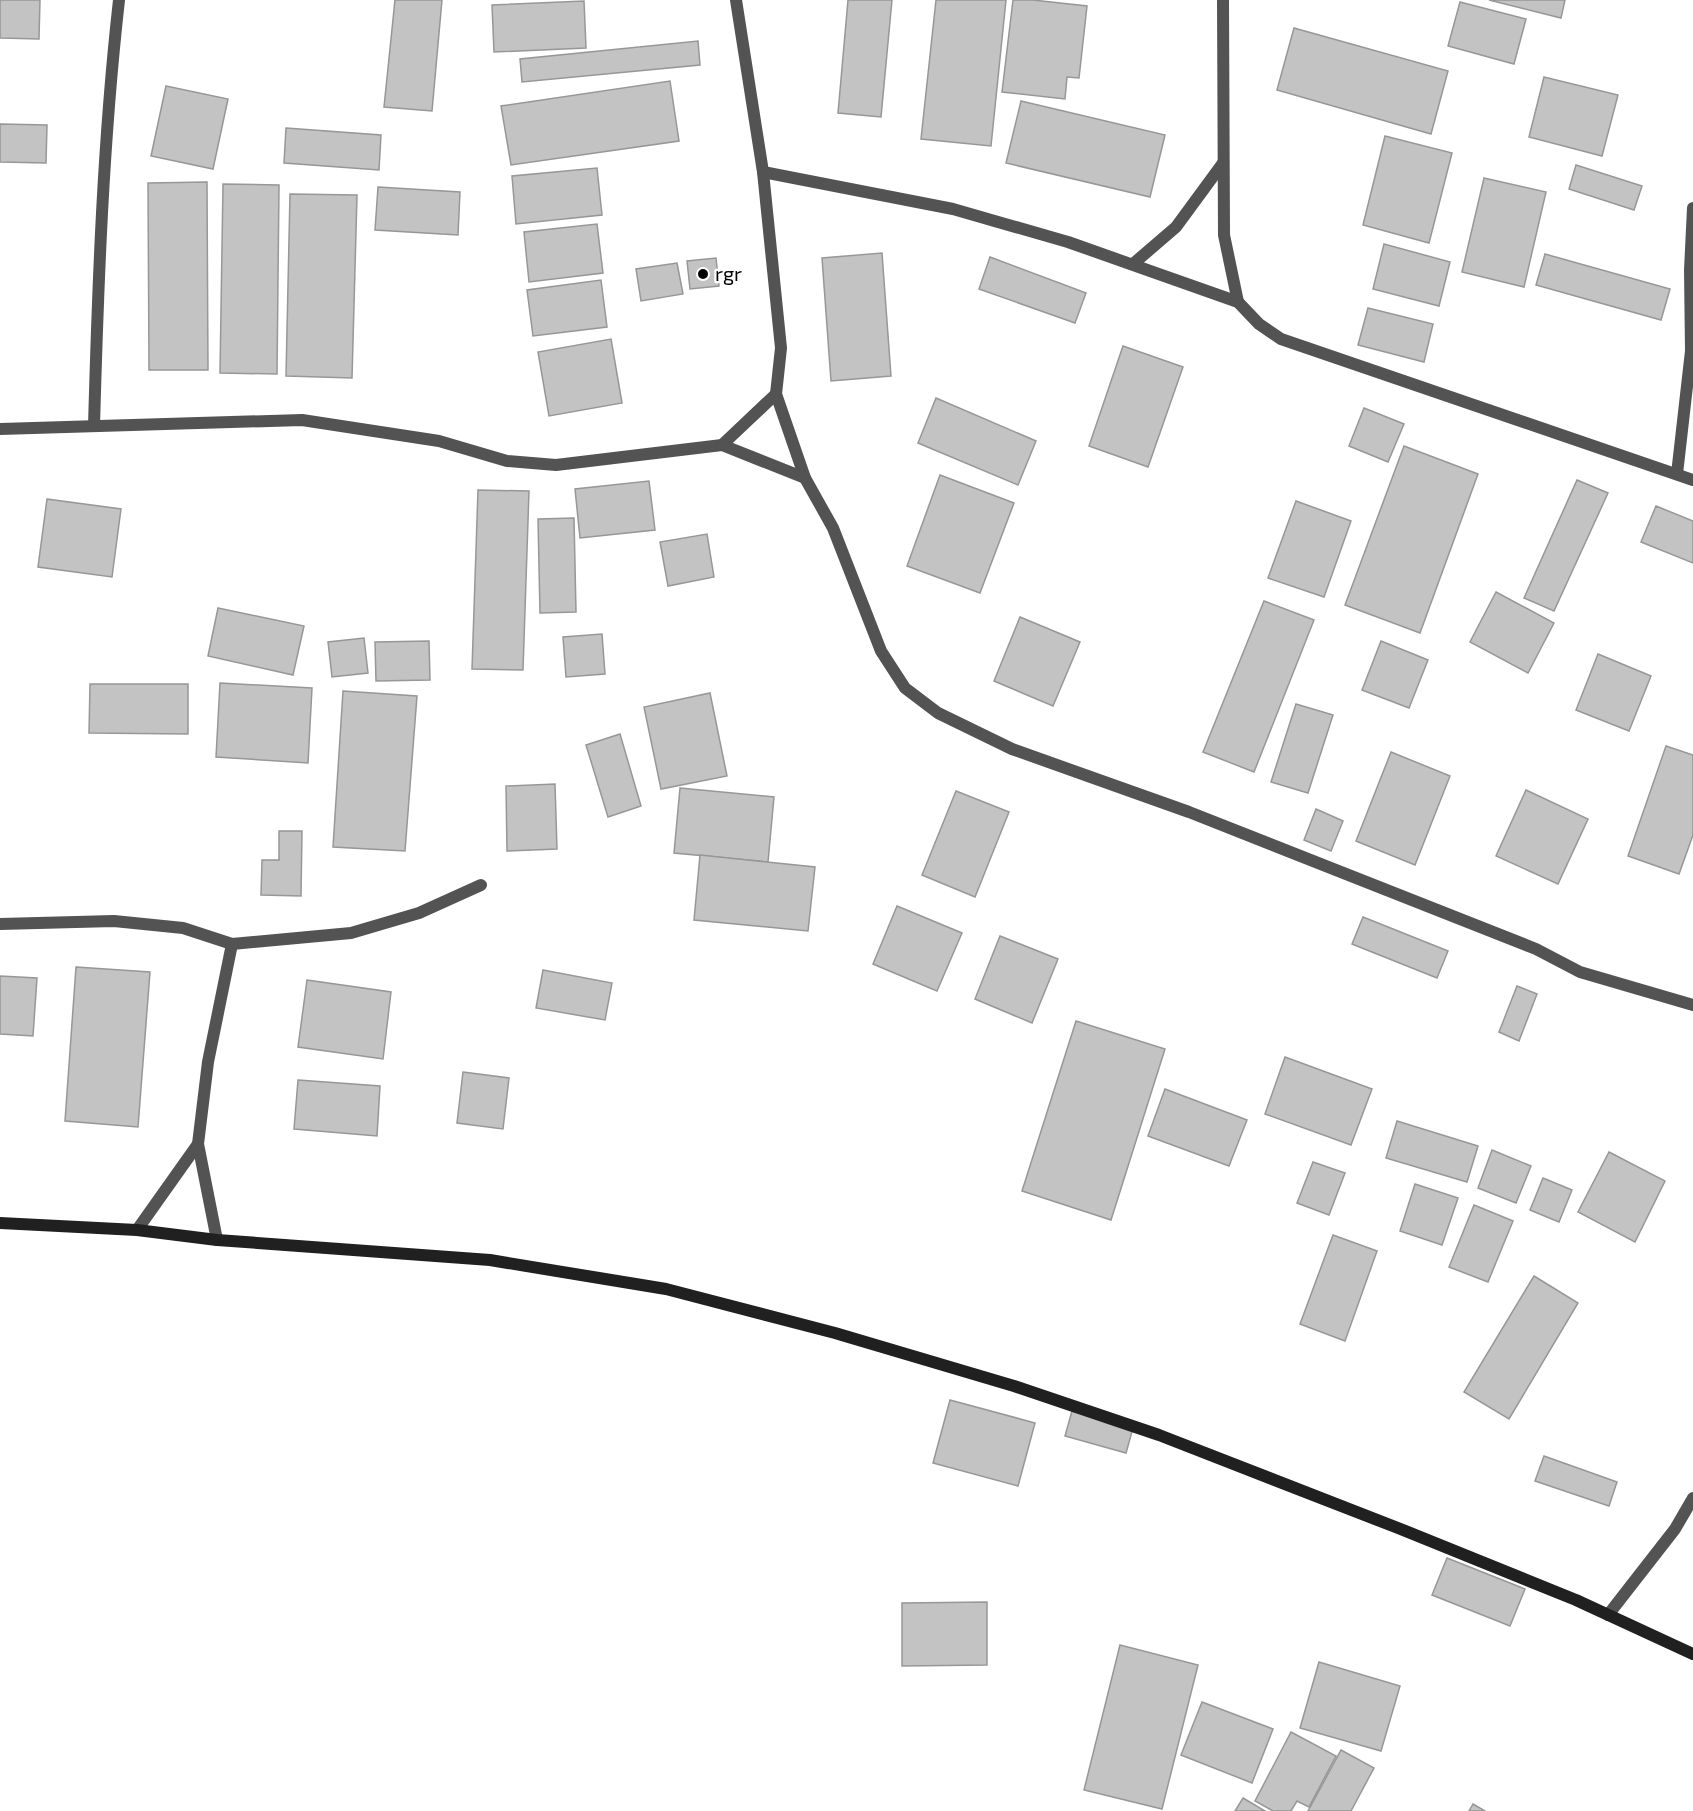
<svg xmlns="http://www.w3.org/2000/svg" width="1693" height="1811" viewBox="0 0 1693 1811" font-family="'Exo 2',sans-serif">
  <rect width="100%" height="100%" fill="#fff"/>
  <g fill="#c3c3c3" stroke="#979797" stroke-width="1.5">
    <path d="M0 0H40L39 39 0 38Z"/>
    <path d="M395 0H442L432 111 384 107Z"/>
    <path d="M848 0H892L881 117 838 113Z"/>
    <path d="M936 0H1006L991 146 921 139Z"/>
    <path d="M1013 0H1033L1087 6 1079 78 1067 77 1065 99 1002 92Z"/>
    <path d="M1489 0H1565L1561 18Z"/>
    <path d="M584 1 586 48 494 52 492 5Z"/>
    <path d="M1460 2 1526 19 1514 64 1448 46Z"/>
    <path d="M1294 28 1448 71 1431 134 1277 90Z"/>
    <path d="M698 41 700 65 522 82 520 59Z"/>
    <path d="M1544 77 1618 95 1602 156 1529 137Z"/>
    <path d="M670 81 679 141 511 165 501 106Z"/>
    <path d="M166 86 228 99 213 169 151 156Z"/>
    <path d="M1021 101 1165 135 1150 197 1006 163Z"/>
    <path d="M0 124 47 125 46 163 0 162Z"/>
    <path d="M286 128 381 135 379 170 284 163Z"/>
    <path d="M1385 136 1452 153 1429 243 1363 225Z"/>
    <path d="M1576 165 1642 186 1634 210 1569 189Z"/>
    <path d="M597 168 602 215 516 224 512 176Z"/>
    <path d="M1484 178 1546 192 1524 287 1462 272Z"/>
    <path d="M207 182 208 370H149L148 183Z"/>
    <path d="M223 184 279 185 277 374 220 373Z"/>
    <path d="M378 187 460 192 458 235 375 230Z"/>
    <path d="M290 194 357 195 352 378 286 376Z"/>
    <path d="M597 224 603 273 529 282 524 232Z"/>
    <path d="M1384 244 1450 262 1439 306 1373 289Z"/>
    <path d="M882 253 891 376 831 381 822 258Z"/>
    <path d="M1545 254 1670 289 1661 320 1536 285Z"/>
    <path d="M990 257 1086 293 1075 323 979 289Z"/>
    <path d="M716 258 719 286 690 289 687 261Z"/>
    <path d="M677 263 683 294 641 301 636 269Z"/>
    <path d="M601 280 607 327 533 336 527 290Z"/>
    <path d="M1368 308 1433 324 1424 362 1358 345Z"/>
    <path d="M611 339 622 403 549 416 538 352Z"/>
    <path d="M1123 346 1183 367 1148 467 1089 446Z"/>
    <path d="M936 398 1036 441 1018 485 918 443Z"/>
    <path d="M1364 408 1404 424 1388 462 1349 446Z"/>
    <path d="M1404 446 1478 474 1420 633 1345 605Z"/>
    <path d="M940 475 1014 503 980 593 907 566Z"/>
    <path d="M1577 480 1608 493 1554 611 1524 598Z"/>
    <path d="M649 481 655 530 580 538 575 489Z"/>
    <path d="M478 490 529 491 523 670 472 669Z"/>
    <path d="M47 499 121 509 112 577 38 567Z"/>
    <path d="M1296 501 1351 521 1324 597 1268 578Z"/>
    <path d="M1656 506 1693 521V563L1641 542Z"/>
    <path d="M574 518 576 612 540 613 538 519Z"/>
    <path d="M707 534 714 577 668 586 660 542Z"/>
    <path d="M1496 592 1554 623 1528 673 1470 642Z"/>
    <path d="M1264 601 1314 620 1254 772 1203 752Z"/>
    <path d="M218 608 304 626 293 675 208 656Z"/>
    <path d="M1020 617 1080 642 1053 706 994 681Z"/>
    <path d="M602 634 605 674 566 677 563 637Z"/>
    <path d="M364 638 368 673 332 677 328 642Z"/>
    <path d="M429 641 430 680 376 681 375 642Z"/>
    <path d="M1381 641 1428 660 1409 708 1362 690Z"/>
    <path d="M1598 654 1651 676 1629 731 1576 710Z"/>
    <path d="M220 683 312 688 308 763 216 757Z"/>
    <path d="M90 684H188V734L89 733Z"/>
    <path d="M343 691 417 696 405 851 333 847Z"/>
    <path d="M710 693 727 776 661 789 644 707Z"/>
    <path d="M1296 704 1333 715 1308 793 1271 782Z"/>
    <path d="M620 734 641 806 608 817 586 745Z"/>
    <path d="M1666 746 1693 755V835L1679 874 1628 856Z"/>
    <path d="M1391 752 1450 776 1415 865 1356 841Z"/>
    <path d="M555 784 557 849 507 851 506 786Z"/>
    <path d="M680 788 774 797 768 862 674 853Z"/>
    <path d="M1526 790 1588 819 1558 884 1496 856Z"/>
    <path d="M956 791 1009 812 975 897 922 875Z"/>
    <path d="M1316 809 1343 821 1331 851 1304 840Z"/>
    <path d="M279 831H302L301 896 261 895 262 860H279Z"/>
    <path d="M700 855 815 867 808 931 694 920Z"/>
    <path d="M897 906 962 933 937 991 873 964Z"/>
    <path d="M1363 917 1448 951 1437 978 1352 944Z"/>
    <path d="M1000 936 1058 959 1032 1023 975 999Z"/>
    <path d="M76 967 150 972 138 1127 65 1121Z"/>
    <path d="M543 970 612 983 605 1020 536 1008Z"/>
    <path d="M0 976 37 978 33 1036 0 1034Z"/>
    <path d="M307 980 391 992 383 1059 298 1047Z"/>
    <path d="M1517 986 1537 994 1519 1041 1499 1032Z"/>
    <path d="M1076 1021 1165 1049 1111 1220 1022 1191Z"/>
    <path d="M1285 1057 1372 1089 1351 1145 1265 1114Z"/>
    <path d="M463 1072 509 1078 503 1129 457 1123Z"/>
    <path d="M298 1080 380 1086 377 1136 294 1129Z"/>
    <path d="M1165 1089 1247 1120 1229 1166 1148 1136Z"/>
    <path d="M1397 1121 1478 1146 1467 1182 1386 1158Z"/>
    <path d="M1492 1150 1531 1166 1516 1203 1478 1188Z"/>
    <path d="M1609 1152 1665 1181 1635 1242 1578 1212Z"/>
    <path d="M1313 1162 1345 1173 1329 1215 1297 1203Z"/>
    <path d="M1543 1178 1572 1190 1559 1222 1530 1210Z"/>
    <path d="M1415 1184 1458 1198 1442 1245 1400 1231Z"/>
    <path d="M1474 1205 1513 1221 1488 1282 1449 1267Z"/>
    <path d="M1333 1235 1377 1251 1345 1341 1300 1324Z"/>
    <path d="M1534 1276 1578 1303 1509 1419 1464 1392Z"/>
    <path d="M950 1400 1035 1423 1018 1486 933 1463Z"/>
    <path d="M1072 1411 1133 1428 1126 1453 1065 1436Z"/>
    <path d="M1544 1456 1617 1482 1609 1506 1535 1481Z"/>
    <path d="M1447 1558 1525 1589 1510 1626 1432 1595Z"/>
    <path d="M987 1602V1665L902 1666V1603Z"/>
    <path d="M1120 1645 1198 1665 1162 1809 1084 1790Z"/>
    <path d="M1319 1662 1400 1686 1381 1751 1300 1728Z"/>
    <path d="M1202 1702 1273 1729 1252 1783 1181 1755Z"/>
    <path d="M1291 1732 1336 1756 1309 1807 1297 1801 1291 1811H1273L1255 1801Z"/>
    <path d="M1341 1750 1374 1768 1351 1811H1308Z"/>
    <path d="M1243 1798 1265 1811H1235Z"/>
    <path d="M1473 1804 1485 1811H1469Z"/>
  </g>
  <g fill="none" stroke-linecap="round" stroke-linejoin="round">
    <g stroke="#535353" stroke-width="12">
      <path d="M736 0 763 172 781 348 776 394 805 478 833 528 881 651 905 688 938 713 1012 749 1189 812 1536 949 1580 972 1693 1005"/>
      <path d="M1223 0 1224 235 1238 302"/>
      <path d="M763 172 953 209 1068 242 1238 302 1259 324 1281 339 1693 480"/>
      <path d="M1133 264 1176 227 1223 163"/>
      <path d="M94 426C98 284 103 142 119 0"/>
      <path d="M0 429 302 420 439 441 507 461 556 465 722 445 805 478"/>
      <path d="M722 445 776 394"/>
      <path d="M1677 474 1691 351 1690 270 1693 208"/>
      <path d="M0 924 114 921 183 928 232 944 351 933 419 913 481 885"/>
      <path d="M137 1230 198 1144"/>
      <path d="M217 1240 198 1144 208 1062 232 944"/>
      <path d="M1608 1615 1675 1529 1693 1498"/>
    </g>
    <path stroke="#202020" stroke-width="12" d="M0 1223 137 1230 217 1240 490 1260 666 1289 835 1333 1014 1386 1159 1435 1398 1528 1576 1600 1693 1654"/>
  </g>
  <circle fill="#000" stroke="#fff" stroke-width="2" cx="703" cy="274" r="6"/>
  <g text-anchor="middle" stroke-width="4.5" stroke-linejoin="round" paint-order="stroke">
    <g font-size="20" fill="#000" stroke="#fff" text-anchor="start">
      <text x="715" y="281">rgr</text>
    </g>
  </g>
</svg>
